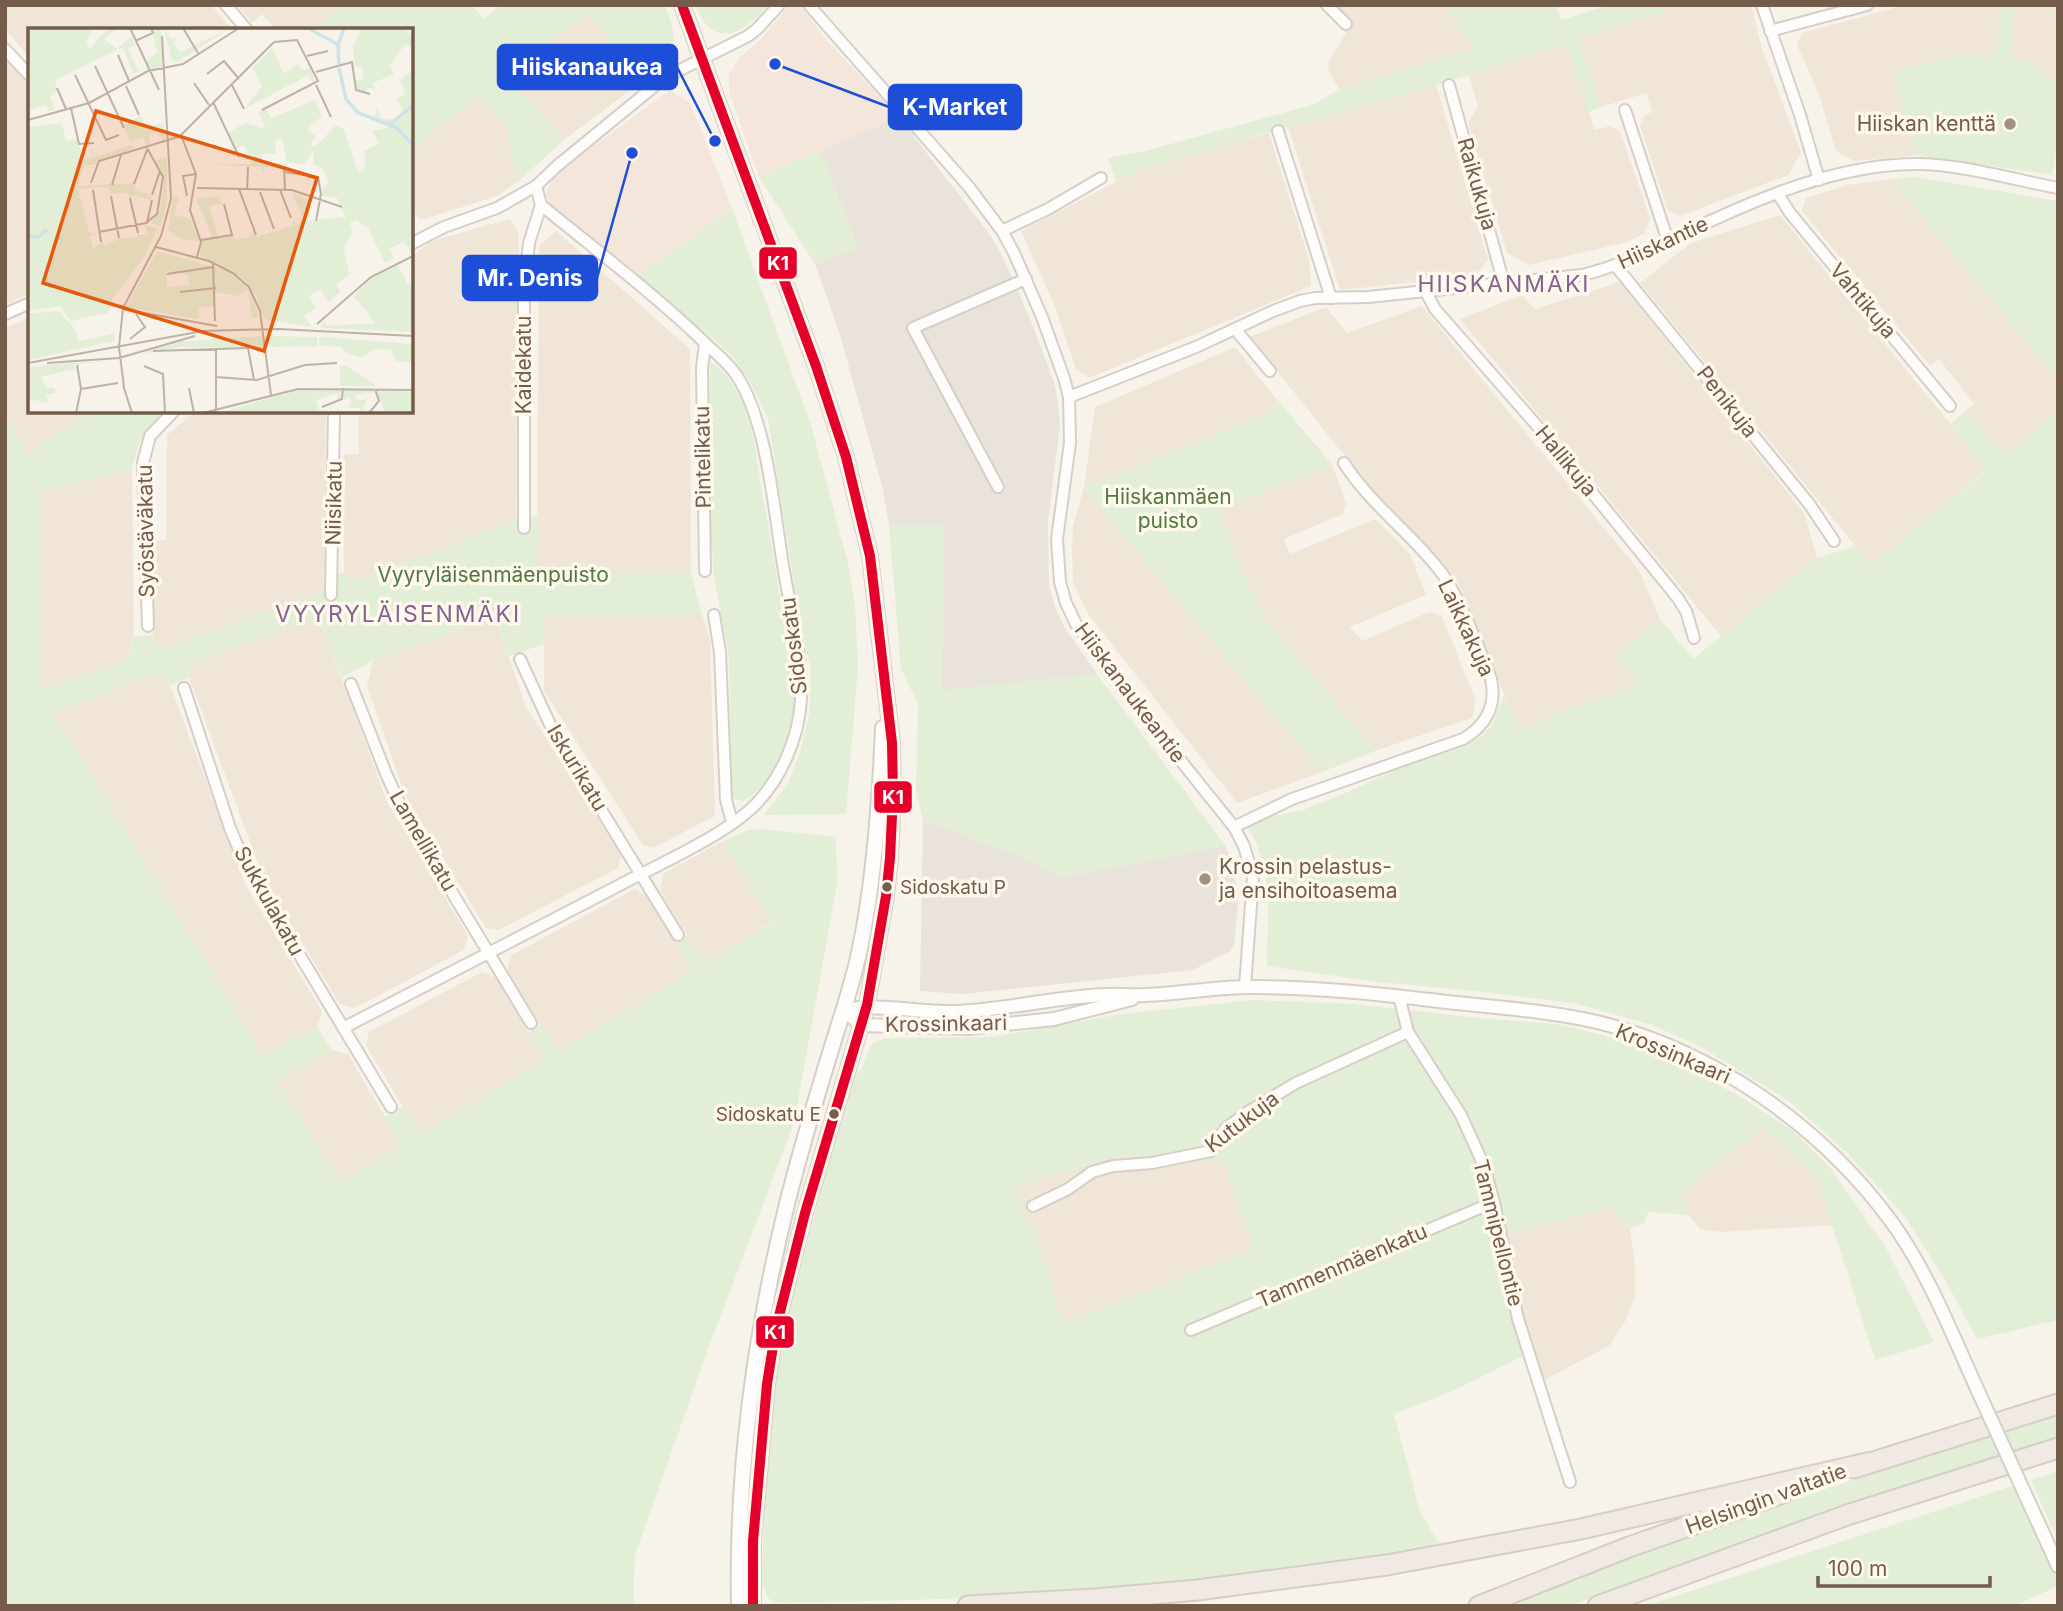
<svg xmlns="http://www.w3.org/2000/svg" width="2063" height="1611" viewBox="0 0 2063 1611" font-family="Inter,sans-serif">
  <rect width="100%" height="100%" fill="#f7f3eb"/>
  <g fill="#f0e6d8">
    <path d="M5 5H211L233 30H30V58L5 29Z"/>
    <path d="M237 5H341L313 30H276L262 14 252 23Z"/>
    <path d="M1318 5H1441L1476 49 1339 89 1328 70 1329 61 1346 33Z"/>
    <path d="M1683 5H1751L1761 45 1801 153 1788 175 1680 216 1668 211 1640 126 1645 115 1652 112 1647 93 1601 107 1579 39Z"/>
    <path d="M1905 5H2000L1997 57 1958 55 1892 72 1917 155 1854 161 1836 151 1818 92 1797 45 1802 33Z"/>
    <path d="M2013 5H2058V90L2029 60 2010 58Z"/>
    <path d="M588 14 645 79 564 140 507 76Z"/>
    <path d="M1566 44 1595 130 1610 126 1620 131 1650 218 1645 233 1627 242 1529 265 1507 253 1468 123 1478 106 1469 75Z"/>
    <path d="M5 59 30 88V293L5 305Z"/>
    <path d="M1436 85 1488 260 1475 276 1340 290 1288 127Z"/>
    <path d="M481 95 508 129 512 166 520 180 497 196 421 220 411 210V149Z"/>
    <path d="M1269 133 1309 260 1311 286 1089 378 1076 369 1056 309 1021 231 1143 168Z"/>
    <path d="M1891 179 2058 379V412L2004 456 1966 410 1974 404 1939 359 1930 366 1802 211 1806 198 1848 185Z"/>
    <path d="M1780 215 1987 469 1871 565 1640 283 1691 243Z"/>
    <path d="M510 219 519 234 516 516 509 524 354 581 346 578 344 572 343 455 359 454 358 411H411V257L431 241Z"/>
    <path d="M556 231 690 349 691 573 537 575 539 246Z"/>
    <path d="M1620 282 1804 513 1817 558 1721 636 1460 319 1522 295 1535 309Z"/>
    <path d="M1422 306 1640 572 1660 619 1616 656 1640 684 1519 730 1456 578 1363 479 1250 337 1326 307 1347 333Z"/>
    <path d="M30 317V411H93L28 454 5 415V328Z"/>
    <path d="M1235 347 1278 401 1266 414 1084 488 1322 772 1237 803 1088 614 1073 582 1072 548 1073 526 1084 487 1095 407Z"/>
    <path d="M195 411H326L324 587 318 593 164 648 155 644 153 635V541L166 540 167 435Z"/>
    <path d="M1332 464 1346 503 1343 514 1284 539 1290 554 1375 519 1410 554 1426 595 1350 627 1362 641 1429 612 1442 616 1476 701 1472 718 1375 751 1262 615 1218 512Z"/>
    <path d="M132 469 134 637 129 656 122 663 40 691V492Z"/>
    <path d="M544 615H702L710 639 715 816 653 848 643 845 544 691Z"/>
    <path d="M495 617 526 707 621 855 618 868 499 930 486 928 405 795 367 686 373 661Z"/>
    <path d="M305 622H317L324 630 388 804 468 935 464 950 355 1008 340 1004 267 887 189 678 188 668 194 662Z"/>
    <path d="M152 675 163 676 170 685 245 884 322 1011 317 1027 263 1056 53 712Z"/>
    <path d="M723 841 772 922 704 964 660 890 664 873Z"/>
    <path d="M635 889 649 897 692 971 557 1052 507 972 511 955Z"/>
    <path d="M482 972 496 977 545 1059 420 1135 366 1045 369 1032Z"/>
    <path d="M332 1050 348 1054 402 1145 340 1182 278 1080Z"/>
    <path d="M1764 1127 1817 1178 1833 1225 1720 1232 1700 1229 1689 1215 1680 1193Z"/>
    <path d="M1118 1155 1224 1163 1254 1249 1064 1323 1051 1289 1046 1263 1013 1188Z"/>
    <path d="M1609 1208 1630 1228 1635 1266V1297L1626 1320 1609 1346 1538 1383 1501 1236Z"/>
  </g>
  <g fill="#f5e6dc">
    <path d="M788 6 798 7 806 13 822 35 899 117 759 177 729 92V75L738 59 761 39Z"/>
    <path d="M670 90 690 103 732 208 637 277 553 210 546 195 547 190 555 174Z"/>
  </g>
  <g fill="#eae3dc">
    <path d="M899 117 991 236 1003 257 1031 321 1054 382 1058 402 1060 425 1048 521 1049 586 1055 607 1065 628 1097 674 942 691 943 525 889 526 883 490 840 335 815 264 858 248 820 151Z"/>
    <path d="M923 820 1019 856 1062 877 1226 846 1237 886 1238 905 1234 944 1230 951 1193 970 962 994 920 991Z"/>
  </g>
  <g fill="#e2eed6" fill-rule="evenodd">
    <path d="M341 5H472L484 19 501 5H665C681 48 674 48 645 79L588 14 507 75 564 140 520 180 512 166 508 129 481 95 411 149V30H313Z"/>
    <path d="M696 5H768C744 34 712 51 696 5Z"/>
    <path d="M1441 5H1556L1561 20 1609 5H1683L1579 39 1601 107 1589 112 1566 44 1436 85 1144 168 1116 182 1108 158 1145 151 1315 104 1339 89 1476 49Z"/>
    <path d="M2000 5H2013L2010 58 2029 60 2058 90V143L2052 175 1917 155 1892 72 1958 55 1996 57Z"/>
    <path d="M820 151 858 248 815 264 759 177Z"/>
    <path d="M1916 177 2058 201V379L1891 179Z"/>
    <path d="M732 208 811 425 847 559 855 605 858 667 846 814 764 815 787 785 800 753 810 709 811 671 800 622 768 418 751 384 733 357 706 333 637 277Z"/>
    <path d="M710 362C728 371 740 394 747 413 754 436 757 462 761 486 768 523 774 560 780 596 785 629 799 680 795 713 790 747 773 784 743 801L732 798 729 657 714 576 711 537Z"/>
    <path d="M1278 401 1332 464 1218 512 1262 615 1375 751 1322 772 1084 488 1266 414Z"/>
    <path d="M1966 410 2004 456 2058 412V1320L1977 1339 1943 1276 1904 1215 1849 1155 1789 1101 1701 1047 1652 1025 1578 1004 1485 992 1378 982 1267 966C1267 917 1275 869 1247 827L1262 818 1303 810 1350 791 1397 769 1462 747 1482 736 1492 725 1504 695 1519 729 1639 684 1616 656 1660 619 1693 659 1817 558 1855 546 1871 565 1987 470 1951 424Z"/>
    <path d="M93 411H167C142 432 140 437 132 469L40 492 41 690 122 663 130 656 134 637 153 635 155 644 164 648 318 593 323 587 324 578 344 572 346 578 355 581 509 524 516 516 537 517 538 575 691 573 702 615H545L544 644 509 656 495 617 373 661 342 677 324 630 317 622H305L194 662 188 668 189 678 171 685 163 676 152 675 53 712 263 1056 317 1027 332 1050 278 1080 340 1182 401 1145 385 1117 403 1106 420 1134 545 1059 529 1032 541 1025 558 1051 692 971 675 942 687 935 704 963 772 923 723 841 749 830 763 829 836 837 837 884 794 1123 708 1349 635 1555 633 1606H5V415L28 454Z"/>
    <path d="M943 525 942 690 1097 674 1226 846 1062 877 1019 856 923 820 916 791 918 704 901 669 889 526Z"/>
    <path d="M1254 1000 1356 1004 1477 1018 1557 1024 1614 1038 1676 1063 1734 1093 1792 1130 1830 1168 1885 1246 1934 1342 1875 1360 1817 1178 1764 1127 1680 1193 1689 1215 1648 1212 1644 1224 1630 1228 1609 1208 1501 1236 1529 1353 1452 1391 1394 1414 1420 1512 1440 1545C1339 1563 1237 1578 1135 1588 1017 1598 898 1601 779 1603L769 1599 762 1585V1570L768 1444 782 1339 852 1073H860L872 1043 886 1038 992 1037 1122 1014ZM1118 1155 1224 1163 1254 1249 1064 1323 1051 1289 1046 1263 1013 1188Z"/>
    <path d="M2058 1413V1437L1755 1536 1570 1606H1504C1686 1533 1871 1473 2058 1413Z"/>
    <path d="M2058 1471V1541L2031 1480Z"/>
    <path d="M2012 1486 2058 1580V1586L2014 1606H1645Z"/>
  </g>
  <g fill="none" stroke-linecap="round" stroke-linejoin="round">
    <defs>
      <g id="minor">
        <path d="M226 5 247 30"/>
        <path d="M809 5 969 187 1002 231 1014 253 1042 317 1064 378 1069 397 1070 443 1057 539 1060 582 1066 603 1076 624 1108 670 1234 827 1244 846 1253 877 1245 987"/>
        <path d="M1327 5 1346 24"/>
        <path d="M1762 5 1800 115 1819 180"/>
        <path d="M1770 31 1867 5"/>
        <path d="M5 49 30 76"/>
        <path d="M1449 85 1504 284"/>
        <path d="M1625 110 1668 241"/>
        <path d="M1278 131 1331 298"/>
        <path d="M1778 194 1790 213 1950 406"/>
        <path d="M1002 231 1048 209 1101 178"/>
        <path d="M411 244 444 227 497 208 536 186 557 166 657 84 676 72 748 36 757 29 779 5"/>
        <path d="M1615 265 1810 505 1834 541"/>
        <path d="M1426 292 1435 309 1546 436 1677 597 1686 611 1694 638"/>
        <path d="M5 314 30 303"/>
        <path d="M1235 329 1270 371"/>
        <path d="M1069 397 1196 347 1273 311 1300 301 1315 298 1368 297 1582 275C1629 264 1671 238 1715 219 1778 190 1851 163 1921 164 1963 165 2016 180 2058 188"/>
        <path d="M998 487 913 328 1026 279"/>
        <path d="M524 528V290L529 243 541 205"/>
        <path d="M705 571 702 368 705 344"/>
        <path d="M331 595 334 411"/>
        <path d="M714 615 720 652 726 800 732 822"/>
        <path d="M148 626 143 463 150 436 174 411"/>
        <path d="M520 659 554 733 678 935"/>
        <path d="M351 684 387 776 404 813 531 1023"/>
        <path d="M184 688 230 828 246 866 391 1107"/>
        <path d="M1234 827 1292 799 1463 739C1486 726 1497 705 1491 679 1480 650 1459 596 1441 572 1411 533 1370 504 1344 463"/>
        <path d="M1399 996 1408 1032 1461 1115 1484 1166 1494 1202 1518 1319 1570 1482"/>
        <path d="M343 1028C434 981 526 934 616 887 657 865 722 837 754 806 781 779 799 738 801 699 803 657 791 612 784 571 774 514 768 423 737 376 728 362 715 353 704 342 653 293 596 250 541 205L536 186"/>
        <path d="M1033 1206 1068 1189 1092 1172 1113 1166 1152 1163 1211 1151 1226 1128 1248 1112 1296 1083 1408 1032"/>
        <path d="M1191 1330 1494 1202"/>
      </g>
      <g id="tertiary">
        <path d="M844 1010C881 1003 917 1013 955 1012 1005 1010 1055 997 1105 995 1118 994 1132 996 1145 995 1180 994 1215 987 1250 987 1316 987 1381 994 1447 1002 1496 1007 1548 1011 1597 1022 1713 1050 1820 1125 1891 1221 1928 1272 1952 1334 1978 1391"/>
        <path d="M844 1010 861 1025 968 1028 1054 1019 1132 999"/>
        <path d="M2025 1494 2058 1566"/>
      </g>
      <g id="secondary">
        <path d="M682 5 816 366 846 457 870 556 892 743 893 794 890 858 886 896 867 1005 805 1213 776 1328 767 1384 753 1541V1606"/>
        <path d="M739 1606C736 1470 754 1339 786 1208 800 1151 817 1095 834 1040 844 1008 855 976 861 943 875 875 880 798 883 728"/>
      </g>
      <g id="motorway">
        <path d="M1854 1468 2058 1404"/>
        <path d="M968 1606 1095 1599 1198 1590 1387 1565 1581 1529 1867 1463"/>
        <path d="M1479 1606 1629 1547 1783 1493"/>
        <path d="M1598 1606 1850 1514 2058 1448"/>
      </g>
    </defs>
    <use href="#minor" stroke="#d6cfc8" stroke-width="14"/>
    <use href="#tertiary" stroke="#d6cfc8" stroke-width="16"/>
    <use href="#secondary" stroke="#d6cfc7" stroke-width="18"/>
    <use href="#motorway" stroke="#d5cec6" stroke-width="23"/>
    <use href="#minor" stroke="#fefdfc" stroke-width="10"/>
    <use href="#tertiary" stroke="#fefdfc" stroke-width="12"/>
    <use href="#secondary" stroke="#fefdfc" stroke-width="14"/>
    <use href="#motorway" stroke="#f1e9e4" stroke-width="19"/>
    <defs>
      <path id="tertiary-bridge" d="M1978 1391 2025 1494"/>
    </defs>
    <use href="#tertiary-bridge" stroke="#d6cfc8" stroke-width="16" stroke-linecap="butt"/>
    <use href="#tertiary-bridge" stroke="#fefdfc" stroke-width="12"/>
    <defs>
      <path id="bus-1" d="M682 5 816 366 846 457 870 556 892 743 893 794 890 858 886 896 867 1005 805 1213 776 1328 767 1384 753 1541V1606"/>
    </defs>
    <use href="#bus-1" stroke="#fff8ec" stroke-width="16"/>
    <use href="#bus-1" stroke="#e4002b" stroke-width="10"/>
  </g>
  <g fill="#a29183" stroke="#fff8ec" stroke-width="2.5">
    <circle cx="2010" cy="124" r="7"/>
    <circle cx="1205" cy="879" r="7"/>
  </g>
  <g fill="#745c4b" stroke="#fff8ec" stroke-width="2.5">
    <circle cx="887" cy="887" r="6"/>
    <circle cx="834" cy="1114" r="6"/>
  </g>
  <g text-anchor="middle" stroke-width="7" stroke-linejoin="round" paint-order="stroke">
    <g font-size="19" fill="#745c4b" stroke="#fff8ec" text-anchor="start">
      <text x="900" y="894">Sidoskatu P</text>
      <text x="821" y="1121" text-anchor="end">Sidoskatu E</text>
    </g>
    <g font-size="21" fill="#745c4b" stroke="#fff8ec" text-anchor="end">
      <text x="1996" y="131">Hiiskan kenttä</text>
      <text x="1219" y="874" text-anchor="start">Krossin pelastus-<tspan x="1219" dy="24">ja ensihoitoasema</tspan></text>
    </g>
    <g font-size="21" fill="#745c4b" stroke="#fff8ec">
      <text transform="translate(1477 184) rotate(74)" y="7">Raikukuja</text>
      <text transform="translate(1663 243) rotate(-25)" y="7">Hiiskantie</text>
      <text transform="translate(1863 301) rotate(50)" y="7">Vahtikuja</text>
      <text transform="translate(524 365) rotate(-90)" y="7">Kaidekatu</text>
      <text transform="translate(1727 402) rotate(52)" y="7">Penikuja</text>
      <text transform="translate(703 457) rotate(-91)" y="7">Pintelikatu</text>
      <text transform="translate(1566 461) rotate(51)" y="7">Hallikuja</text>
      <text transform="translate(334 503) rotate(-89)" y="7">Niisikatu</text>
      <text transform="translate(146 531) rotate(-91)" y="7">Syöstäväkatu</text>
      <text transform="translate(1466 628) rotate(65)" y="7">Laikkakuja</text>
      <text transform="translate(794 646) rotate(-97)" y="7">Sidoskatu</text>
      <text transform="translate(1130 693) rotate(53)" y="7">Hiiskanaukeantie</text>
      <text transform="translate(577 768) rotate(59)" y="7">Iskurikatu</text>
      <text transform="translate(423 841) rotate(60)" y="7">Lamellikatu</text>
      <text transform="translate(269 901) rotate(61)" y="7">Sukkulakatu</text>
      <text transform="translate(946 1024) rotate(-1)" y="7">Krossinkaari</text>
      <text transform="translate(1673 1054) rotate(23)" y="7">Krossinkaari</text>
      <text transform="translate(1242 1122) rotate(-37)" y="7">Kutukuja</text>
      <text transform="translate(1498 1233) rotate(76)" y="7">Tammipellontie</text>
      <text transform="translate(1342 1266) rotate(-23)" y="7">Tammenmäenkatu</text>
      <text transform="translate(1766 1499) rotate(-20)" y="7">Helsingin valtatie</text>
    </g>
    <g font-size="21" fill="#517a43" stroke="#fff8ec">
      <text x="1168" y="504">Hiiskanmäen<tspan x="1168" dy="24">puisto</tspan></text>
      <text x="493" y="582">Vyyryläisenmäenpuisto</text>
    </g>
    <g font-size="23" letter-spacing="2" fill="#846391" stroke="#fff8ec">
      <text x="1504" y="292">HIISKANMÄKI</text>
      <text x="398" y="622">VYYRYLÄISENMÄKI</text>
    </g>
  </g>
  <g transform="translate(28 28)">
    <rect width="385" height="385" fill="#f7f3eb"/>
    <path d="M0 0H60L64 2 58 15 62 21 76 4 89 0 76 11 89 21 103 9 107 17 100 21 111 44 105 46 95 19 27 52 29 63 22 69 27 81 21 84 18 77 0 83ZM124 0H133L135 39 124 41 118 34 129 24ZM136 0 143 11 149 10 146 15 153 24 202 0 151 33H144ZM333 0H375L385 8V20L377 16 362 38 366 46 345 55 347 61 339 60 338 65 329 64 327 52 335 51 334 39H327L325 19ZM244 20 256 46 269 36 274 42 284 39 286 57 281 47 216 81 234 58 224 40ZM383 44 385 227 376 214 362 220 366 230 357 235 340 200 329 192 322 195 325 203 316 221 321 247 308 257 313 264 300 274 293 261 281 268 288 280 276 288 284 299 236 291 228 267 216 251 172 228 174 212 206 206 207 211 220 210 225 203 228 209 265 198V191L268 197 276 193 264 164 283 173 280 193 318 189 309 170 294 168 295 159 301 155 294 140 286 137 285 122 277 136 259 135V142L257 138 236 139V147L234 139 181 136H224L216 117 207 121 201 106 205 102 217 95 238 101 230 84 237 81 243 90 287 72 294 88 279 101 288 108 282 117 287 119 308 97 316 101 330 145 338 137 336 123 350 116 345 103 362 99 329 86 321 77 316 78 324 75 329 84 346 91 349 79 353 90 366 92 381 79 375 82 369 71 377 66 372 52ZM254 110 259 135 234 136V126H248L247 113ZM113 87 119 100 136 94 138 110 134 112 130 104 120 107 123 116 117 117 116 109 102 114 96 98ZM34 95 38 113 49 111 56 132 104 117 106 120 66 137H56L50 158 106 155 107 162 123 167V172L106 167 101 170 100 165 82 166 80 159 50 161 61 204 69 206 62 208 65 220 74 214 76 218 90 211 110 209 109 206 120 207 117 197 130 200 116 229 85 270 80 285 42 293 32 278 0 283V99ZM139 129V175L132 198 123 195 132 181 136 153 127 133ZM146 168 151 170 146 187 163 191 171 213 153 211 140 201ZM191 168 195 176 181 178 190 208 184 209 168 170ZM129 223 201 243 223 263 231 290H224L220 261 209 268 188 264 187 278 171 280 170 291 98 279ZM138 243 160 247 161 257 139 259ZM370 237 380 257 385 255V304L293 300 296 293 298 297 348 296 326 268 344 249ZM31 283 48 302 50 313 84 306 86 299 87 313 0 332V286ZM234 308 236 320 151 319 113 326 143 314ZM237 308 289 309V318L243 319ZM292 309 385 316V334L368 333 363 322 346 321 334 330 316 324 314 319 291 317ZM86 333 46 336 47 341 13 349 18 359 27 360V365L18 367 21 375 0 371V340L23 336ZM312 337 319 338 349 358H312ZM313 362 312 371 309 365 288 372 292 385H191L266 363ZM316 362H346V364L327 367 329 373 339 371 333 385 332 380H320L323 375 321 370 316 372ZM348 362 385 364V385H357Z" fill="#e2eed6" fill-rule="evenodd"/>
    <path fill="none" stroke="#cde4e7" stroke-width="3.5" d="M280 0 309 16M311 36 310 17 316 0M311 40 318 71 329 84 369 100 385 117M362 96 385 77M0 208 10 209 19 202"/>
    <path fill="none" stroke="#bfb2a6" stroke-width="2" d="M102 0 131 62M155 0 170 25M107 13 125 5 123 0M90 27 101 53M279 28 300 23M67 38 96 100M288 44 324 34 328 62 342 66M179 46 196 33 211 51M47 47 78 112 91 107M166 55 181 77M204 57 216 81M288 57 303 89M98 58 111 87M29 60 38 81M185 74 211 129M43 80 51 116 66 115M234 82 290 53 269 12 246 14M0 92 61 75 120 43 155 36 211 0M256 138 257 162M256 144 290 149 293 166 288 193M63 155 71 133 153 108M106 156 119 122M84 157 93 127M169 160 264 162 314 179M211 161 228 207M65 162 73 214M219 162 220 139M252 162 263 190M232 164 246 201M124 167 132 143M83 168 91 210M159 168 155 148 168 146M102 170 110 205M119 195 124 172M71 204 118 195 129 186 135 149 119 120M173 212 204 207 196 176M128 219 181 233 205 245 221 259 232 283 243 367M169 229 173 214 162 182 168 146 153 107 246 14M185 236 187 293M139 246 185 239M152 264 188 260M94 281 189 298M289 296 343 249 385 228M102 311 117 299 108 286M188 320V385M125 323 220 320 226 352M0 335 175 303 251 301 385 308M19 335 91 330 167 308M116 338 135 346 137 385M188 349 229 352 277 337 309 335M95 357 104 385M96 359 91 319 95 280 133 208 143 171 134 8M161 360 166 385M53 361 90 355M294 379 314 371 315 360M48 385 53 361 49 337M175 385 270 361 385 362M341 385 351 373 347 361"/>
    <path fill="#e8590c" fill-opacity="0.15" stroke="#e8590c" stroke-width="3.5" d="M68 83 289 150 236 323 15 255Z"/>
    <rect width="385" height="385" fill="none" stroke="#745c4b" stroke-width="3.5"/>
  </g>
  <path fill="none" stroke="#1d4ed8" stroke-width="2.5" d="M715 141L677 67M775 64L889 107M632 153L597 278"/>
  <g fill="#1d4ed8" stroke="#fff8ec" stroke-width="2.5">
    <circle cx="715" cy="141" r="7"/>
    <circle cx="775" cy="64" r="7"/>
    <circle cx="632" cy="153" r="7"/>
  </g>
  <g fill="#1d4ed8" stroke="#1d4ed8" stroke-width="2.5">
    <rect x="498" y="45" width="179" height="44" rx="7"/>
    <rect x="889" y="85" width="132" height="44" rx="7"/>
    <rect x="463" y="256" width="134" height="44" rx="7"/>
  </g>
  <g font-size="23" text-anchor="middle" font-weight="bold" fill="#fff">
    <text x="587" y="75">Hiiskanaukea</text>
    <text x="955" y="115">K-Market</text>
    <text x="530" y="286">Mr. Denis</text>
  </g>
  <g stroke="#fff8ec" stroke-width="2.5">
    <rect x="758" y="246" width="40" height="34" rx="7" fill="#e4002b"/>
    <rect x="873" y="780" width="40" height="34" rx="7" fill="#e4002b"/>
    <rect x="755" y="1315" width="40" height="34" rx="7" fill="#e4002b"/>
  </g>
  <g font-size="19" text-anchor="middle" font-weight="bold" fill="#fff">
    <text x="778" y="270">K1</text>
    <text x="893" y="804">K1</text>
    <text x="775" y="1339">K1</text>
  </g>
  <rect width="2063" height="1611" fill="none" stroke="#745c4b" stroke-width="14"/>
  <path d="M1818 1576v10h172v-10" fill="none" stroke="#745c4b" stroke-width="3.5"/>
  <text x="1828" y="1576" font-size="21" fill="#745c4b" stroke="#fff8ec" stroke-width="5" paint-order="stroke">100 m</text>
</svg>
